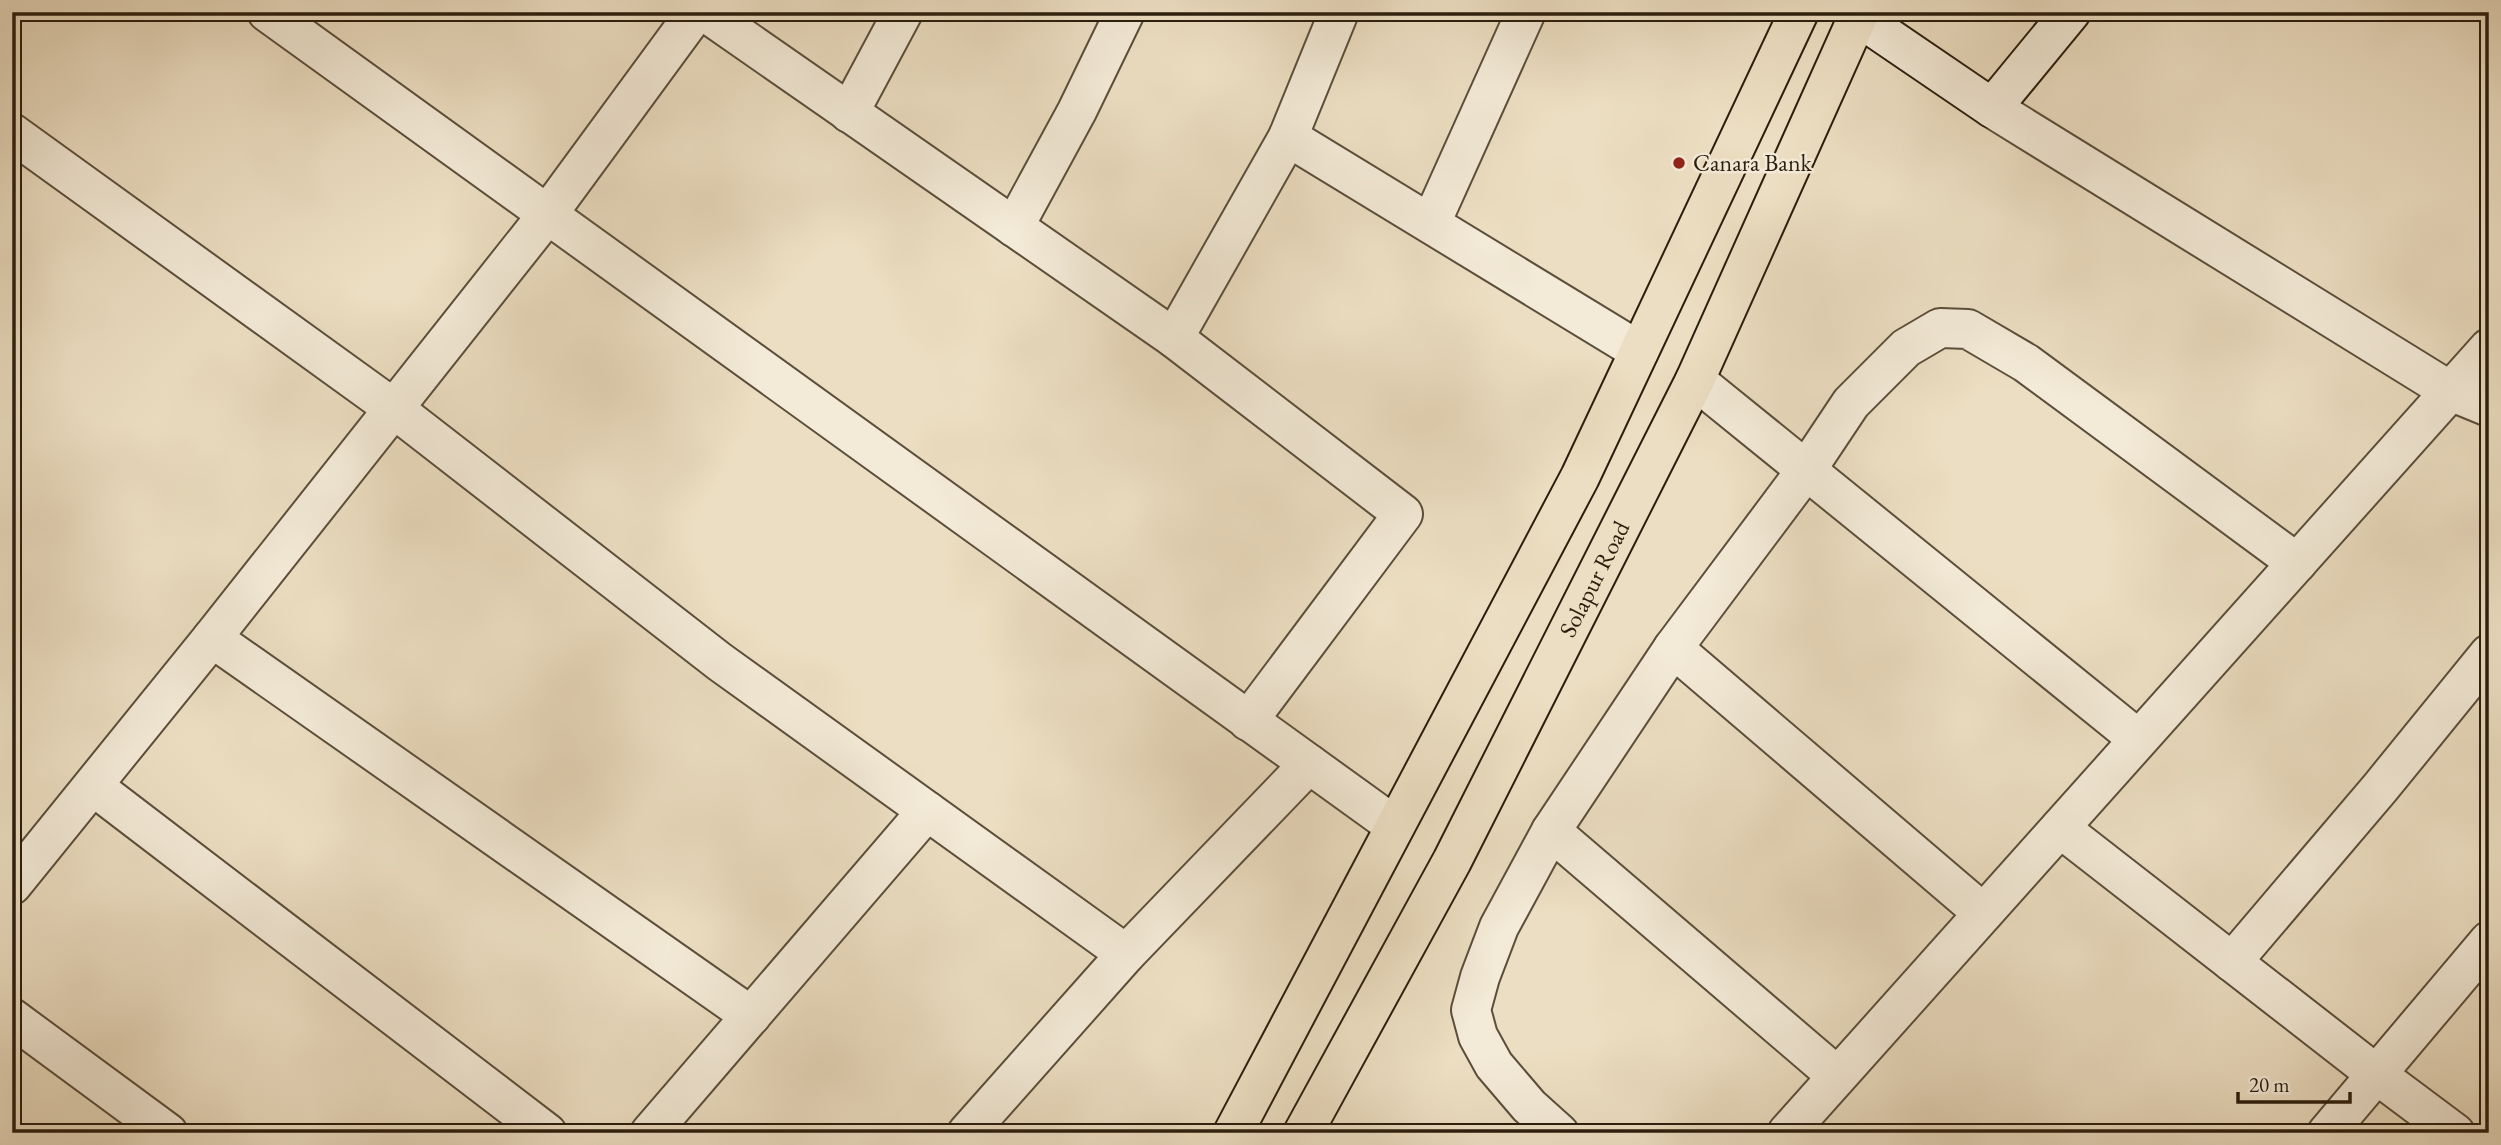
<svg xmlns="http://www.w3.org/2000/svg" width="2501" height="1145" viewBox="0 0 2501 1145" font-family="'EB Garamond',serif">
  <rect width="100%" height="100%" fill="#ecdec2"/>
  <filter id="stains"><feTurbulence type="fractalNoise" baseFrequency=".00286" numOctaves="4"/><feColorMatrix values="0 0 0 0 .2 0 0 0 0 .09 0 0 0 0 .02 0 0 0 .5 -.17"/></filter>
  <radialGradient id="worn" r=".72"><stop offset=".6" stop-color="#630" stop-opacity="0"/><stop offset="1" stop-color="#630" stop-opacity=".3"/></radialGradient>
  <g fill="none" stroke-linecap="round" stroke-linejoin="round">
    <defs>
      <g id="street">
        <path d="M267 12 1395 826"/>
        <path d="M705 12 1174 338 1403 514 1248 721"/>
        <path d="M1992 108 2450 391 2489 407"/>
        <path d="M849 113 903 12"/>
        <path d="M12 133 393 408 720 662 1126 954"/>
        <path d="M1288 137 1639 351"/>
        <path d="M1431 223 1526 12"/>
        <path d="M1014 227 1077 111 1125 12"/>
        <path d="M1174 338 1288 137 1339 12"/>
        <path d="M1695 380 2138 739"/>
        <path d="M212 638 751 1016"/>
        <path d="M1673 648 1983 913"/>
        <path d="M93 786 547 1133"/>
        <path d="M2060 828 2376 1074 2455 1133"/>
        <path d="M1551 831 1837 1076"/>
        <path d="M12 885 212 638 547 215 696 12"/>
        <path d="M2232 962 2380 788 2489 654"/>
        <path d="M12 1018 168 1133"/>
        <path d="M650 1133 927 811"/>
        <path d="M967 1133 1126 954 1309 764"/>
        <path d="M1559 1133 1529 1106 1494 1065 1478 1036 1471 1010 1480 977 1499 927 1551 831 1673 648 1807 469 1851 403 1906 348 1940 328 1968 329 2026 363 2297 563"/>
        <path d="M1787 1133 2489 348"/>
        <path d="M2327 1133 2489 941"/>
      </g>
      <path id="secondary" d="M1851 12 1992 108 2071 12"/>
      <g id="primary">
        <path d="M1233 1133 1580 477 1799 12"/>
        <path id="s1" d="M1303 1133 1452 861 1695 380 1860 12"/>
      </g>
    </defs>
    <use href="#street" stroke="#5b4e3b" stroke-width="42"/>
    <use href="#secondary" stroke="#2b1e0e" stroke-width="42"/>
    <use href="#primary" stroke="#2b1e0e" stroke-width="42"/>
    <use href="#street" stroke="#f3ead7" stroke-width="38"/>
    <use href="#secondary" stroke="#f3ead7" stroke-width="38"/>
    <use href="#primary" stroke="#ecdec2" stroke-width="38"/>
  </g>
  <circle fill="#8f2418" stroke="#f3ead7" stroke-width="2.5" cx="1679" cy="163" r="7"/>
  <g text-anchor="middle" stroke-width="5" stroke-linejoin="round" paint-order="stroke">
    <g font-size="24" fill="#2b1e0e" stroke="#f3ead7" text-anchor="start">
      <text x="1693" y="171">Canara Bank</text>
    </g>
    <g font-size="24" fill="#2b1e0e" stroke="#f3ead7">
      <text dy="8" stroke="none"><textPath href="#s1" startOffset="626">Solapur Road</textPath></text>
    </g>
  </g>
  <rect width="2501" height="1145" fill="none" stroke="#ecdec2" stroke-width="42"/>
  <rect x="14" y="14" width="2473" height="1117" fill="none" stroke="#2b1e0e" stroke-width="3.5"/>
  <rect x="21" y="21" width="2459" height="1103" fill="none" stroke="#2b1e0e" stroke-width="2"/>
  <path d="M2238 1092v10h112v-10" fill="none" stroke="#2b1e0e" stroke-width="3.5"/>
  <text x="2249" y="1092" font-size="21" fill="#2b1e0e" stroke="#f3ead7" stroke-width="5" paint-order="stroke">20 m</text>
  <rect width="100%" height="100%" filter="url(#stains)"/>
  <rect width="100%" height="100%" fill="url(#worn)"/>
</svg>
